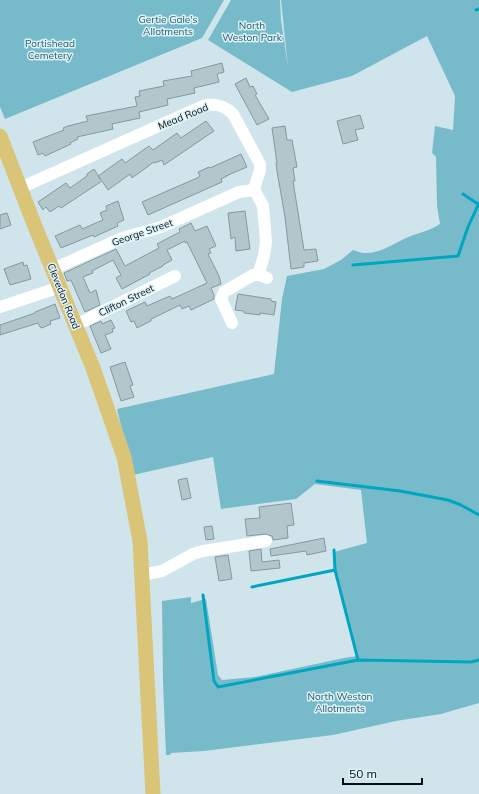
<svg xmlns="http://www.w3.org/2000/svg" width="479" height="794" viewBox="0 0 479 794" font-family="Mulish,sans-serif">
  <rect width="100%" height="100%" fill="#cfe5eb"/>
  <g fill="#77bbcb">
    <path d="M0 0H224L202 38 5 119 0 107Z"/>
    <path d="M231 0H280L281 20 288 67 281 0H479V703L441 714 396 721 333 735 204 751 171 753 170 755H166L163 682 162 601 191 597V603L206 599 218 675 222 680 255 677 344 658 357 656 335 570 334 552 367 543 361 490 315 484 296 499 221 509 213 457 133 475 117 409 274 374 282 299 287 276 324 269 341 260 353 250C357 251 361 253 365 253 381 254 397 241 411 236 422 232 431 230 440 224L437 206 436 157 432 153 435 126 453 130 455 96 427 36 352 76 292 92 208 40Z"/>
  </g>
  <g fill="none" stroke-linecap="round" stroke-linejoin="round">
    <g stroke="#00a5bf" stroke-width="3">
      <path d="M476 10 479 9"/>
      <path d="M463 194 478 204"/>
      <path d="M353 265 458 256 468 227 479 203"/>
      <path d="M317 481 400 491 448 500 461 505 479 515"/>
      <path d="M334 550 335 570 358 660"/>
      <path d="M252 587 335 570"/>
      <path d="M203 595 214 681 218 687 358 660 471 662 479 660"/>
    </g>
  </g>
  <g fill="#b2c7cc" stroke="#84999e">
    <path d="M222 63 224 72 217 74 219 82 194 88 195 93 167 99 168 105 139 112 140 118 112 124 113 129 77 137 78 139 70 143 71 144 45 156 43 153 38 155 33 142 64 130 63 128 68 126 88 121 86 116 137 106 135 97 140 96 139 91 164 86 163 81 192 76 191 71Z"/>
    <path d="M246 78 250 87 253 86 257 94 255 95 269 119 257 125 235 84Z"/>
    <path d="M360 115 364 128 355 130 358 140 343 144 337 121Z"/>
    <path d="M206 121 214 131 164 165 162 160 155 163 154 162 132 178 130 174 108 190 102 181 61 208 59 206 50 212 46 207 43 210 38 202 66 183 70 188 87 176V174L94 169 101 180 98 176 122 159 125 163 149 146 153 150 177 133 181 138Z"/>
    <path d="M285 126 287 140H292L297 167 293 168 295 181H293L304 250 316 249 318 261 304 263V267L291 269 285 217 277 171 276 163H277L272 128Z"/>
    <path d="M241 154 247 167 226 176H227L221 179 222 182 148 215 142 202 197 178 200 176 198 172 209 167 210 168Z"/>
    <path d="M118 201 124 220 117 223 118 226 94 237 93 235 61 248 55 236 80 225 82 229 103 220 100 213 107 210 106 206Z"/>
    <path d="M245 211 250 249 236 251 235 237 231 239 228 213Z"/>
    <path d="M7 213 11 225 0 229V215Z"/>
    <path d="M191 223 195 231 207 226 216 246 209 249 211 253 208 254 219 276 221 284 211 288 214 295V299L191 310 189 306 182 309 180 305 151 319V321L137 328 134 321 131 322 126 311 145 302 147 306 170 296 172 299 207 283 187 242 185 243V241L167 250 172 260 163 265V266L149 273 150 274 122 289 116 278 121 275 113 260 92 271 93 273 83 277 90 293 96 290 100 305 85 312 71 280 67 281 64 273 116 249 125 266 159 248 157 244 180 232 179 229Z"/>
    <path d="M23 262 24 266 27 265 31 279 10 285 4 269Z"/>
    <path d="M238 294 271 299V301L276 302 274 315 260 313V315L244 313V311L235 310Z"/>
    <path d="M55 304 60 318 50 321 51 324 42 328 40 327 38 323 0 335V325L35 313V312Z"/>
    <path d="M111 320 115 328 112 329 113 332 105 335 111 349 101 353 90 326 101 321 102 324Z"/>
    <path d="M125 362 133 385 130 386 134 397 121 401 110 367Z"/>
    <path d="M187 478 191 498 182 500 178 480Z"/>
    <path d="M291 503 294 525 287 526 288 538 273 540 272 536 265 534 247 536 245 519 260 518 259 507Z"/>
    <path d="M212 526 214 539 206 540 204 527Z"/>
    <path d="M324 538 326 551 307 555 306 551 271 556 270 549Z"/>
    <path d="M261 549 262 562 279 560 280 568 251 571 249 551Z"/>
    <path d="M228 555 232 579 219 581 215 557Z"/>
  </g>
  <g fill="none" stroke-linecap="round" stroke-linejoin="round">
    <g stroke="#fff" stroke-width="12">
      <path d="M20 188 203 106C215 103 224 105 233 114L260 164V170L254 189 263 206 266 242 264 256 258 275"/>
      <path d="M53 269 122 238 161 227 239 192 254 190"/>
      <path d="M0 307 60 287"/>
      <path d="M232 323 221 299 224 292 253 275H260L267 278"/>
      <path d="M76 325 175 276"/>
      <path d="M142 575 162 571 193 554 203 551 266 541"/>
    </g>
    <path stroke="#d9c478" stroke-width="15" d="M0 136 36 229 93 368 124 457 140 541 153 794"/>
  </g>
  <g text-anchor="middle" stroke-width="3" stroke-linejoin="round" paint-order="stroke">
    <g font-size="10" fill="#255a66" stroke="#dcf2f8">
      <text x="168" y="23">Gertie Gale's<tspan x="168" dy="12">Allotments</tspan></text>
      <text x="252" y="29">North<tspan x="252" dy="12">Weston Park</tspan></text>
      <text x="50" y="47">Portishead<tspan x="50" dy="12">Cemetery</tspan></text>
      <text x="340" y="700">North Weston<tspan x="340" dy="12">Allotments</tspan></text>
    </g>
    <g font-size="10" fill="#070e10" stroke="#dcf2f8">
      <text transform="translate(183 116) rotate(-22)" y="4">Mead Road</text>
      <text transform="translate(142 232) rotate(-19)" y="4">George Street</text>
      <text transform="translate(64 296) rotate(68)" y="4">Clevedon Road</text>
      <text transform="translate(126 300) rotate(-26)" y="4">Clifton Street</text>
    </g>
  </g>
  <path d="M343 778v6h79v-6" fill="none" stroke="#070e10" stroke-width="2"/>
  <text x="349" y="778" font-size="12" fill="#070e10" stroke="#dcf2f8" stroke-width="3" paint-order="stroke">50 m</text>
</svg>
